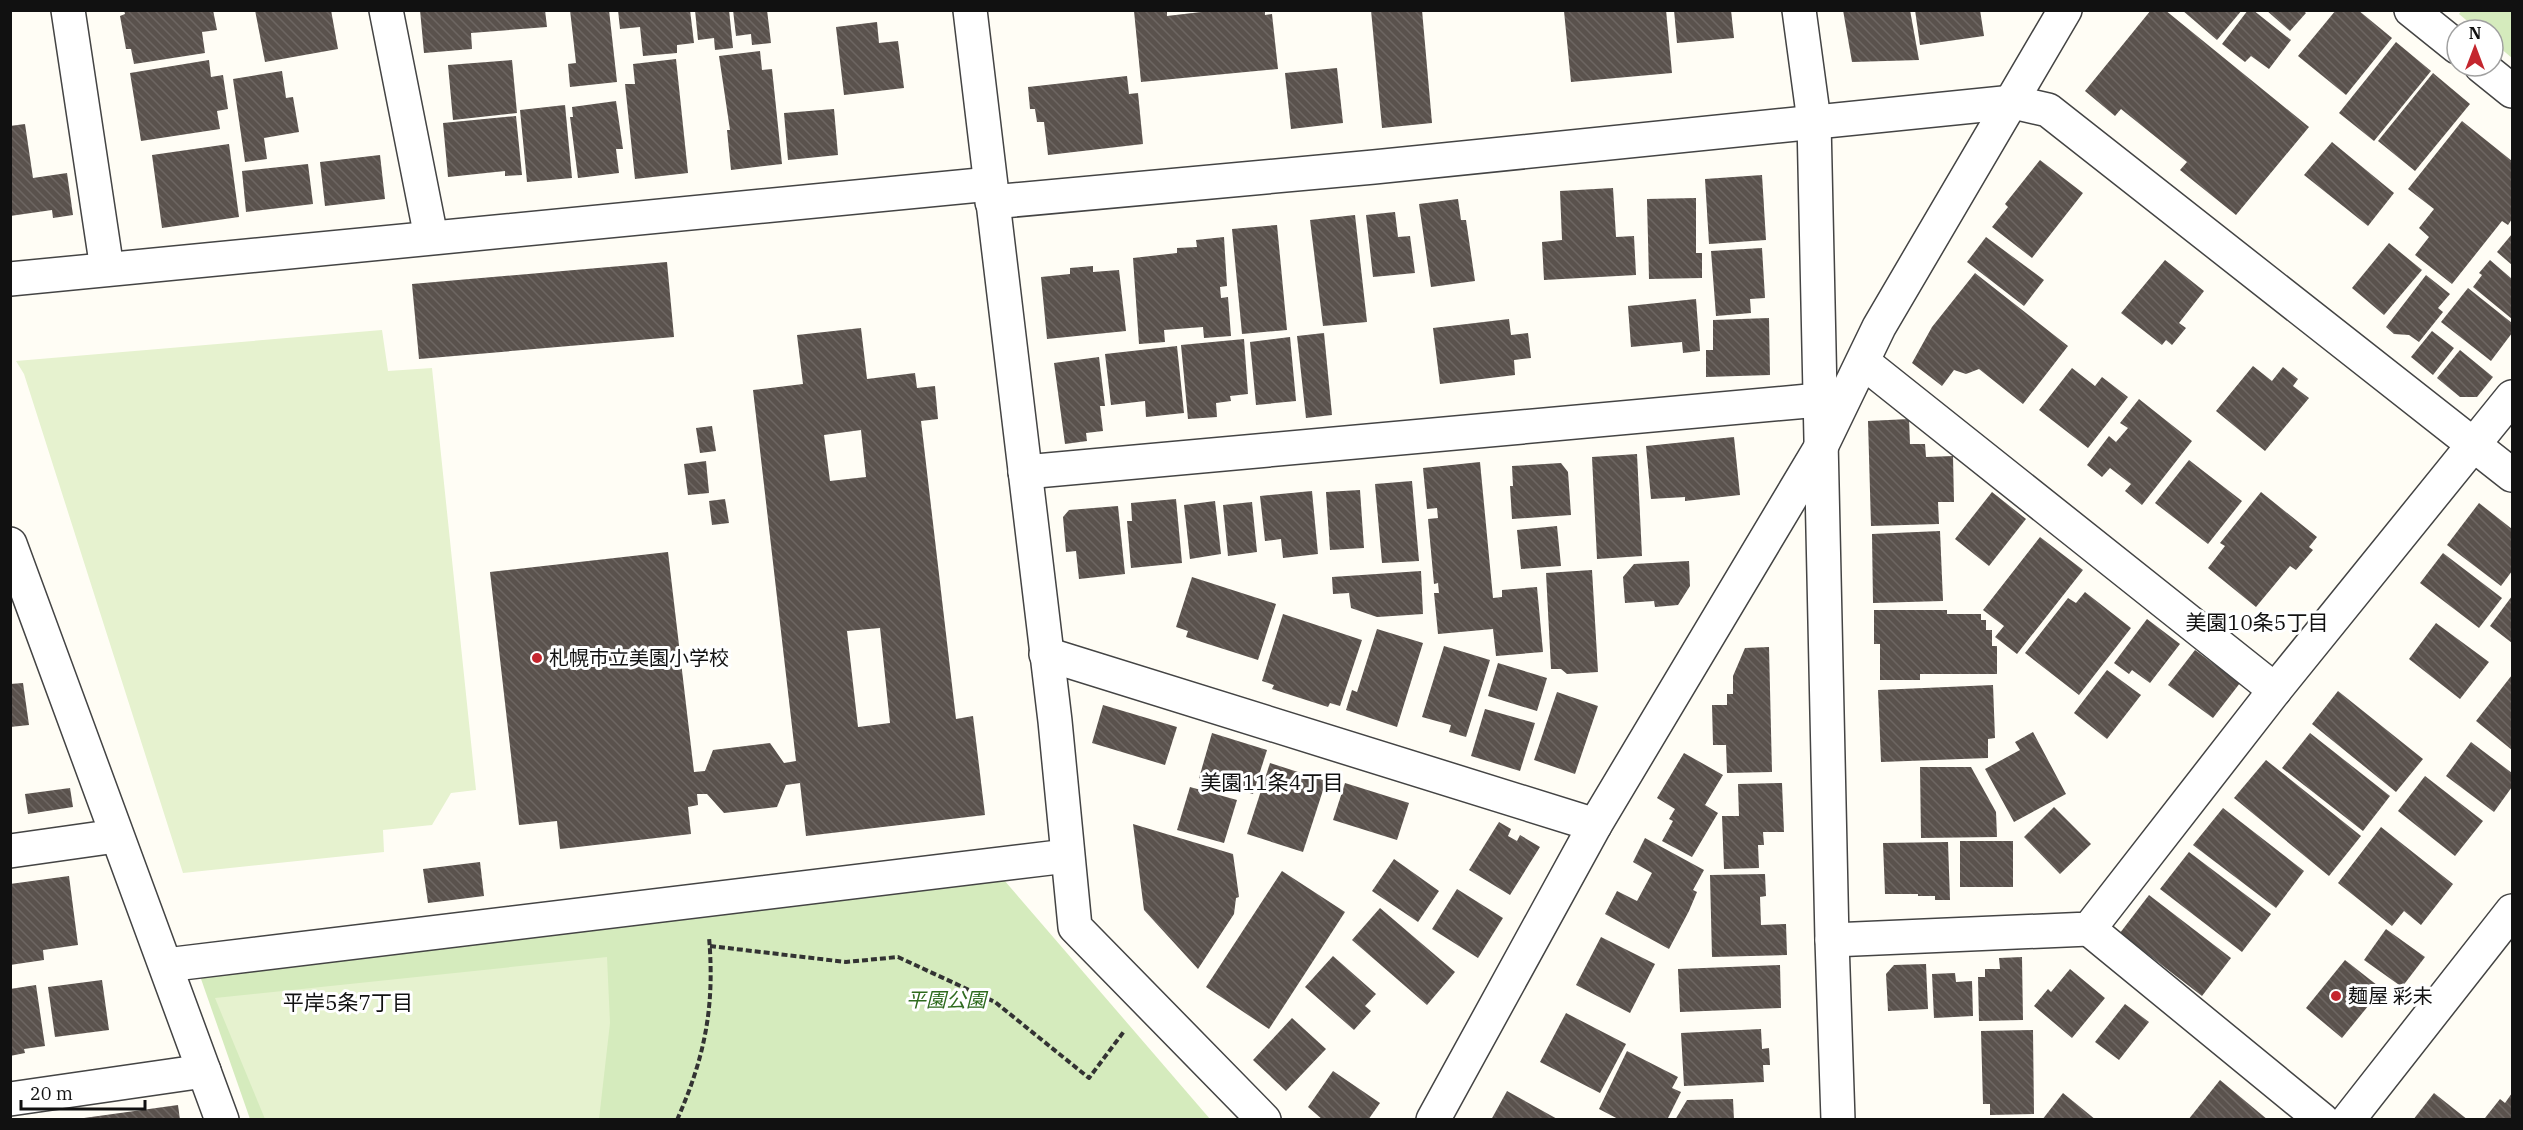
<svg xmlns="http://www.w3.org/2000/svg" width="2523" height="1130" viewBox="0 0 2523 1130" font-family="'IBM Plex Serif','Noto Sans JP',serif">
  <defs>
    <pattern id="building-back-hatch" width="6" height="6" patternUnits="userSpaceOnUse" patternTransform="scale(1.5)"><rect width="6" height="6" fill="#5a524d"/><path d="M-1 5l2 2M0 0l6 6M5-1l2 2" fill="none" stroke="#6d6662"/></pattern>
  </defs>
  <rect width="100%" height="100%" fill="#fffdf5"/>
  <g fill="#d5ebbd">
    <path d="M2462 10 2512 11V58L2493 42V30H2478L2459 14Z"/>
    <path d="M998 873 1210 1119H250L200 976Z"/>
  </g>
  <g fill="#e6f2cf">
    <path d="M382 330 388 371 432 368 476 790 451 793 432 825 383 830 384 852 183 873 24 374 16 361Z"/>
    <path d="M607 957 610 1023 599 1119H265L215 998Z"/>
  </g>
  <g fill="url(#building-back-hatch)" fill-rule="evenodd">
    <path d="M124 10H213L217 30 202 32 205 53 134 64 131 49H126L120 16 125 14Z"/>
    <path d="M255 10H331L338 49 265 62Z"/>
    <path d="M420 10H545L547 27 471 33 472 49 424 53Z"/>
    <path d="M570 10H609L617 82 570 87 568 64 576 63Z"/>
    <path d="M618 10H690L694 43 677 45V53L643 56 640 27 620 29Z"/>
    <path d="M695 10H729L733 48 715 50 714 38 698 40Z"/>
    <path d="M733 10H767L771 43 752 45 751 34 736 36Z"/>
    <path d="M1167 10V16L1218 10H1265V15L1272 14 1278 69 1141 82 1134 11Z"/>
    <path d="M1371 10H1422L1432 123 1382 128Z"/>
    <path d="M1666 10 1672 73 1571 82 1564 11Z"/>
    <path d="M1674 10H1731L1734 38 1677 43Z"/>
    <path d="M1843 10H1910L1919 60 1852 62Z"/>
    <path d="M1915 10H1980L1984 36 1920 45Z"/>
    <path d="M2151 10H2165L2309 127 2236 215 2180 170 2187 162 2121 109 2115 116 2085 91Z"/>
    <path d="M2182 10H2242L2217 40Z"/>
    <path d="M2248 10H2253L2291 40 2269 69 2251 56 2245 62 2222 44Z"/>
    <path d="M2266 10H2302L2306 13 2290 31Z"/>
    <path d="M2336 10H2358L2392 38 2346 95 2298 56Z"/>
    <path d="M877 22 879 43 898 41 904 88 844 95 836 27Z"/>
    <path d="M2396 42 2431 71 2374 141 2339 113Z"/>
    <path d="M760 51 762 70 772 69 782 164 731 170 727 130H730L719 56Z"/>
    <path d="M676 59 688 173 635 179 625 84H635L633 64Z"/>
    <path d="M209 60 211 77 223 75 228 109 217 111 220 129 141 141 130 73Z"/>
    <path d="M512 60 517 113 453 120 448 65Z"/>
    <path d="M1337 68 1343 123 1291 129 1285 73Z"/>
    <path d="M282 71 286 98 293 97 299 132 264 138 267 159 245 162 233 79Z"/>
    <path d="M2433 73 2470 104 2415 171 2378 141Z"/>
    <path d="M1127 76 1129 94 1138 93 1143 144 1048 155 1044 122H1037L1035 109H1030L1028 87Z"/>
    <path d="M616 101 623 149H616L619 173 578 178 570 117H573L572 107Z"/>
    <path d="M565 105 572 178 527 182 520 110Z"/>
    <path d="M834 109 838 155 788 160 784 113Z"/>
    <path d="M516 116 522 175 505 176V171L448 177 443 123Z"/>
    <path d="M2462 121 2512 161V219L2508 225 2502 221 2452 284 2415 255 2429 237 2419 228 2434 209 2408 189Z"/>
    <path d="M25 124 33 178 67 173 73 215 53 218 52 210 10 216V126Z"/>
    <path d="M2332 142 2394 193 2368 226 2304 175Z"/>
    <path d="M229 144 239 217 162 228 152 155Z"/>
    <path d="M380 155 385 199 325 206 320 162Z"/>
    <path d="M2040 160 2083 193 2032 258 1992 227 2008 207 2005 204Z"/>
    <path d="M308 164 313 204 246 212 242 171Z"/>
    <path d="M1762 175 1766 240 1709 244 1705 179Z"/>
    <path d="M1613 188 1616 237 1634 236 1636 275 1544 280 1542 242 1562 240 1560 191Z"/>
    <path d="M1696 198V253H1702V278L1649 279 1647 199Z"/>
    <path d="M1458 199 1461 220H1466L1475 281 1431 287 1419 204Z"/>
    <path d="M1395 212 1398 237 1410 236 1415 273 1373 277 1366 215Z"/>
    <path d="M1355 215 1367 322 1323 326 1310 220Z"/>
    <path d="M1277 225 1287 330 1242 334 1232 229Z"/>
    <path d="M2512 234V265L2497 252Z"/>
    <path d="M1224 237 1227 286 1220 287 1221 298 1228 297 1231 336 1204 338 1203 327 1164 330 1165 342 1139 344 1133 258 1177 253V248L1197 247 1196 240Z"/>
    <path d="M1986 237 2044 280 2024 306 1967 262Z"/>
    <path d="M2389 243 2422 270 2384 315 2352 288Z"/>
    <path d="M1762 248 1765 298 1750 299 1751 313 1716 316 1711 251Z"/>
    <path d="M2165 260 2204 291 2179 323 2186 328 2172 345 2166 340 2162 345 2121 313Z"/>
    <path d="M2490 260 2512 279V319L2473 287 2482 275 2479 273Z"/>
    <path d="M667 262 674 337 419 359 412 284Z"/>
    <path d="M1093 266V272L1119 270 1126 331 1047 339 1041 277 1070 274V268Z"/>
    <path d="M1975 273 2068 346 2023 404 1979 369 1966 374 1954 370 1942 386 1912 363 1932 327Z"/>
    <path d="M2426 275 2450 294 2438 308 2443 312 2419 342 2409 335 2394 334 2386 327Z"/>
    <path d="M2468 288 2512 323V333L2491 361 2441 322Z"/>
    <path d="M1696 299 1700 351 1683 353 1682 342 1631 347 1628 306Z"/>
    <path d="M1769 318 1770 375 1706 377V350H1713V320Z"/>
    <path d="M1509 319 1511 335 1528 333 1531 358 1514 360 1515 375 1440 384 1433 328Z"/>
    <path d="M861 328 867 379 915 373 917 388 935 386 938 419 921 421 956 719 973 716 985 815 806 836 800 783 786 785 777 807 724 813 707 794H697L698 805 688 807 691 834 560 849 557 821 519 825 490 572 668 552 694 772 705 771 713 750 770 743 784 763 796 761 753 390 803 384 797 335ZM861 430 866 477 830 481 824 435ZM880 628 890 723 858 727 847 631Z"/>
    <path d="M2432 331 2454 348 2433 375 2411 357Z"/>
    <path d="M1324 333 1332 415 1306 418 1297 336Z"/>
    <path d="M1290 337 1296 401 1256 405 1250 342Z"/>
    <path d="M1244 339 1248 394 1230 396 1231 401 1216 403 1217 417 1188 419 1181 345Z"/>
    <path d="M1177 346 1184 413 1146 417 1145 401 1111 405 1105 354Z"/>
    <path d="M2460 350 2493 377 2477 397H2460L2437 378Z"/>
    <path d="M1099 357 1105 406H1100L1103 431 1086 433 1087 441 1065 444 1054 363Z"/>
    <path d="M2253 366 2272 381 2283 367 2298 379 2293 386 2309 398 2265 451 2216 411Z"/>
    <path d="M2072 368 2095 386 2102 377 2128 397 2088 448 2039 410Z"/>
    <path d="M2139 399 2192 441 2142 505 2125 491 2131 484 2110 468 2102 477 2087 465 2109 436 2116 442 2128 428 2120 423Z"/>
    <path d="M1909 419 1910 444H1925L1926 457 1953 456 1954 502H1938L1939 524 1871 526 1868 421Z"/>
    <path d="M712 426 716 451 700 453 696 428Z"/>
    <path d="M1734 437 1740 495 1685 501V497L1651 499 1646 446Z"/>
    <path d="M1637 454 1642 556 1597 559 1592 457Z"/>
    <path d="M2189 460 2242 501 2208 544 2155 503Z"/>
    <path d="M706 461 709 493 688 495 684 464Z"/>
    <path d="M1480 462 1493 598 1502 597V590L1537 587 1543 652 1496 656 1493 629 1438 634 1434 593H1439L1438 583 1434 584 1428 519 1438 518 1437 508 1427 509 1423 468Z"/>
    <path d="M1561 463 1568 472 1571 515 1512 519 1510 486H1513L1512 466Z"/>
    <path d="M1412 481 1419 561 1382 563 1375 484Z"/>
    <path d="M1360 490 1364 548 1330 550 1326 492Z"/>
    <path d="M1312 491 1318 554 1283 558 1281 539 1265 541 1260 496Z"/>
    <path d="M1992 492 2026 519 1989 566 1955 539Z"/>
    <path d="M2261 492 2317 537 2309 547 2313 550 2296 570 2290 566 2256 607 2208 568 2225 546 2220 543Z"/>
    <path d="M725 499 729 523 712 525 709 501Z"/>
    <path d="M1176 499 1182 563 1131 568 1127 521H1132L1131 503Z"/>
    <path d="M1215 501 1221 554 1190 559 1184 505Z"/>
    <path d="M1252 502 1257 552 1228 556 1223 505Z"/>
    <path d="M2479 503 2512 529V571L2501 586 2447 545Z"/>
    <path d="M1118 506 1125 574 1079 579 1076 551 1066 552 1063 517 1069 510Z"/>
    <path d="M1557 526 1561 566 1521 569 1517 530Z"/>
    <path d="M1940 531 1943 601 1873 603 1872 534Z"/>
    <path d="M2040 537 2083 570 2017 654 1995 637 2004 626 1983 610Z"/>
    <path d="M2443 553 2502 598 2479 628 2420 583Z"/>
    <path d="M1689 561 1690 586 1678 605 1655 607 1654 601 1625 603 1623 577 1634 564Z"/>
    <path d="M1592 570 1598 672 1567 674 1561 669H1551L1546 573Z"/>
    <path d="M1421 571 1423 614 1377 617 1351 608 1349 593 1333 594 1332 577Z"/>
    <path d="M1192 577 1276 604 1258 660 1186 637 1188 631 1176 627Z"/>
    <path d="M2085 592 2131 628 2079 695 2025 653 2068 598 2076 603Z"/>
    <path d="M2512 596V643L2490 626Z"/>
    <path d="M1874 610H1947V614H1981V620H1986V630H1992V646H1997V674H1920V680H1880V644H1874Z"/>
    <path d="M1283 614 1362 640 1340 706 1330 703 1328 707 1272 689 1274 685 1262 681Z"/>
    <path d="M2147 619 2180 644 2150 683 2132 670 2129 674 2114 663Z"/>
    <path d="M2436 623 2489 662 2460 699 2409 659Z"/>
    <path d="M1377 629 1423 643 1397 727 1346 710 1352 690 1357 692Z"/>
    <path d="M1444 646 1490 660 1466 737 1449 732 1451 725 1422 717Z"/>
    <path d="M1769 647 1772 772 1727 773 1726 745H1713L1712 705H1727V694H1733V676L1745 648Z"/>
    <path d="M2195 650 2240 683 2213 718 2168 685Z"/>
    <path d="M1498 663 1547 678 1537 711 1488 696Z"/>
    <path d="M2107 670 2141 695 2107 739 2074 713Z"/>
    <path d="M2512 675V750L2476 721Z"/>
    <path d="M23 683 29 725 10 727V684Z"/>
    <path d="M1993 685 1995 738 1988 739V758L1881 762 1878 690Z"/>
    <path d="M2338 691 2423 759 2396 792 2312 724Z"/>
    <path d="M1557 692 1598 706 1575 774 1534 760Z"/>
    <path d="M1103 705 1177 727 1165 765 1092 743Z"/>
    <path d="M1485 709 1535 723 1520 771 1471 756Z"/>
    <path d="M2033 732 2066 794 2014 822 1985 769 2020 750 2015 742Z"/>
    <path d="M1212 733 1267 750 1253 794 1199 778Z"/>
    <path d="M2310 733 2390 796 2363 831 2282 768Z"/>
    <path d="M2471 742 2512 773V787L2494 812 2446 776Z"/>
    <path d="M1684 753 1723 775 1705 805 1718 813 1692 857 1662 841 1673 821 1669 819 1675 809 1657 798Z"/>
    <path d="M2266 760 2361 836 2329 876 2234 798Z"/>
    <path d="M1270 763 1326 781 1303 852 1247 834Z"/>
    <path d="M1920 767H1971L1996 812 1997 837 1921 838Z"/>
    <path d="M2425 776 2483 821 2455 856 2398 811Z"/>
    <path d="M1345 783 1409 803 1397 840 1333 820Z"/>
    <path d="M1782 783 1784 832H1763L1764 845H1758L1759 868 1724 869 1722 816H1739L1738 784Z"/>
    <path d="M1190 787 1237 800 1224 843 1177 830Z"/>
    <path d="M70 788 73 807 28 814 25 794Z"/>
    <path d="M2054 807 2091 844 2060 874 2024 837Z"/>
    <path d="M2223 808 2304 871 2276 908 2193 845Z"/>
    <path d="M1499 822 1511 829 1508 836 1517 841 1520 835 1540 847 1510 895 1469 870Z"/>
    <path d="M1133 824 1233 854 1239 897 1236 898 1234 914 1198 969 1144 910Z"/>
    <path d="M2381 827 2453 884 2421 925 2404 911 2392 926 2338 883Z"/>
    <path d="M1645 838 1704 870 1693 890 1697 892 1689 911 1669 949 1605 914 1617 891 1637 901 1652 873 1633 862Z"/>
    <rect x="1960" y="841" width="53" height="46"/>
    <path d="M1948 842 1950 900H1935V896H1918V894H1885L1883 843Z"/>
    <path d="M2189 852 2271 914 2242 952 2160 889Z"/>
    <path d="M1394 859 1439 891 1418 922 1372 891Z"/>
    <path d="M480 862 484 896 428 903 423 869Z"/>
    <path d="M1282 871 1345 912 1269 1029 1206 987Z"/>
    <path d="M1765 874 1766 896 1760 897 1761 925 1786 924 1787 955 1712 957 1710 875Z"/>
    <path d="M69 876 78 945 43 950 44 960 10 965V884Z"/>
    <path d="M1457 889 1503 918 1478 958 1432 929Z"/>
    <path d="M2149 895 2231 958 2202 996 2120 933Z"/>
    <path d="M1380 908 1455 972 1427 1005 1352 940Z"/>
    <path d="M2386 929 2425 957 2402 987 2364 960Z"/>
    <path d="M1601 937 1655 964 1630 1013 1576 985Z"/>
    <path d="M1333 956 1376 994 1365 1006 1371 1011 1354 1030 1305 987Z"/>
    <path d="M2022 957 2023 1020 1979 1021 1978 977H1985V969H2000L1999 958Z"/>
    <path d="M2345 960 2382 989 2342 1038 2306 1008Z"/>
    <path d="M1926 964 1928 1009 1888 1011 1886 974 1894 965Z"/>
    <path d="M1780 965 1781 1008 1680 1012 1678 969Z"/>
    <path d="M2070 969 2105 998 2072 1038 2034 1006 2048 989 2051 992Z"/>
    <path d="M1955 973 1956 982 1972 981 1973 1016 1934 1018 1932 974Z"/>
    <path d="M102 980 109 1030 55 1037 48 987Z"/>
    <path d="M36 985 45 1046 24 1049 25 1053 10 1056V989Z"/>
    <path d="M2125 1004 2149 1022 2119 1060 2095 1042Z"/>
    <path d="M1566 1013 1626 1044 1600 1093 1540 1062Z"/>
    <path d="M1292 1018 1326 1049 1286 1091 1253 1060Z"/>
    <path d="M1761 1029 1762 1049 1769 1048 1770 1065H1763L1764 1082 1684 1086 1681 1033Z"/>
    <path d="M2033 1030 2034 1114 1990 1115V1104H1983L1981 1031Z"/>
    <path d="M1627 1051 1678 1077 1672 1088 1681 1092 1667 1120H1620L1599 1109Z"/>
    <path d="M1333 1071 1380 1103 1368 1120H1323L1308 1107Z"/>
    <path d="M2220 1080 2268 1120H2188Z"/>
    <path d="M1507 1091 1559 1120H1491Z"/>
    <path d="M2063 1093 2096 1120H2042Z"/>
    <path d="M2434 1093 2468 1120H2413Z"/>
    <path d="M2512 1093V1120L2485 1118 2500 1099 2505 1103Z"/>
    <path d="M1733 1099 1734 1120H1675L1687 1100Z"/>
    <path d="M178 1105 180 1120H85L84 1118Z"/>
  </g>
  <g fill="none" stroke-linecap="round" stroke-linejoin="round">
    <defs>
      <g id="minor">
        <path d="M68 10 107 269"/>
        <path d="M386 10 431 237"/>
        <path d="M970 10 1055 721 1075 927 1264 1120"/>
        <path d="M2411 10 2457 47"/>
        <path d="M2481 66 2512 91"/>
        <path d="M992 202 1374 167 2013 102 2048 110 2512 475"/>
        <path d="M10 279 990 184"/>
        <path d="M1863 362 2275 690"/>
        <path d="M1025 472 1819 400"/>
        <path d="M10 544 222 1120"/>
        <path d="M1046 654 1595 825"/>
        <path d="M10 851 116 836"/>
        <path d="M2089 929 2322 1120"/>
        <path d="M1832 940 2089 929 2275 690 2512 397"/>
        <path d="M166 965 1067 856"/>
        <path d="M10 1099 204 1071"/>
        <path d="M1433 1120 1595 825 1821 447 1879 327 2065 10"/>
      </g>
      <g id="tertiary">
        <path d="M1799 10 1814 121 1832 940 1838 1120"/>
        <path d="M2348 1120 2512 911"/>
      </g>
    </defs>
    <use href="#minor" stroke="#444" stroke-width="36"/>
    <use href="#tertiary" stroke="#444" stroke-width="36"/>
    <g stroke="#333" stroke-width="4" stroke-dasharray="6 3" stroke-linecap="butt">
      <path d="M710 946 846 962 898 957 995 1002 1089 1078 1125 1030"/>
      <path d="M677 1120C705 1057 715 1006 709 937"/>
    </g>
    <use href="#minor" stroke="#fff" stroke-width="33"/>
    <use href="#tertiary" stroke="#fff" stroke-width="33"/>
  </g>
  <g fill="#c4262e" stroke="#fff" stroke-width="2">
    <circle cx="537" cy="658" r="6"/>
    <circle cx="2336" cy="996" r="6"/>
  </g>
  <g text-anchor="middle" stroke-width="6" stroke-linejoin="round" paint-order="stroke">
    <g font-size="20" fill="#111" stroke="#fff" text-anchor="start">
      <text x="549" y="665">札幌市立美園小学校</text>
      <text x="2348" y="1003">麺屋 彩未</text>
    </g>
    <g font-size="20" font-style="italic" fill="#2f6b1f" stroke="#fff">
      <text x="946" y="1007">平園公園</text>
    </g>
    <g font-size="21" fill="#111" stroke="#fff">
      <text x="2257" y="630">美園10条5丁目</text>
      <text x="1272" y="790">美園11条4丁目</text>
      <text x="348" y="1010">平岸5条7丁目</text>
    </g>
  </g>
  <rect width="2523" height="1130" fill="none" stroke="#111111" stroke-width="24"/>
  <g transform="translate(2475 48)"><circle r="28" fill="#ffffff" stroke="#a0a0a0" stroke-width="1.5"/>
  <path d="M0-4.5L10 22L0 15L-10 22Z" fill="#c4262e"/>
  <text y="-9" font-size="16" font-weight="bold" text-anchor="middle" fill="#111111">N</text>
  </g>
  <path d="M21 1100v9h124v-9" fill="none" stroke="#111111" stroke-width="3"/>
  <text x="30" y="1100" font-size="18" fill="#111111" stroke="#ffffff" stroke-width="4.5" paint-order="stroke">20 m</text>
</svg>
